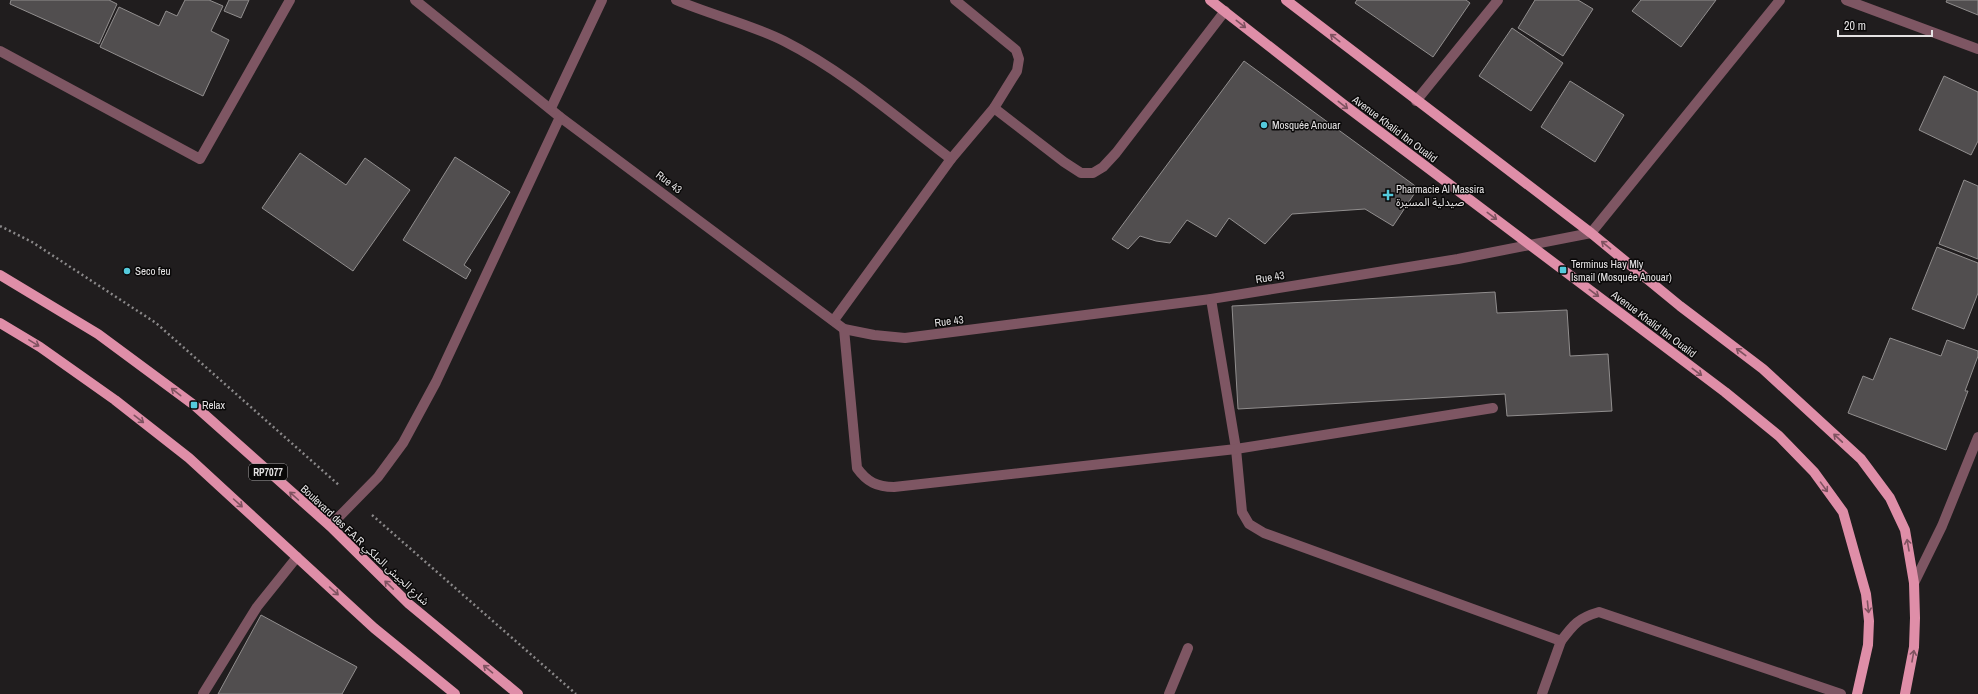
<svg xmlns="http://www.w3.org/2000/svg" width="1978" height="694" viewBox="0 0 1978 694" font-family="'Archivo Narrow','Noto Sans Arabic',sans-serif">
  <rect width="100%" height="100%" fill="#201d1e"/>
  <g fill="#514e4f" stroke="#918e8e">
    <path d="M11 0H109L117 4 99 44 10 4Z"/>
    <path d="M185 0H209L223 6 211 31 229 40 203 96 100 47 119 7 159 26 166 11 177 16Z"/>
    <path d="M229 0H249L241 18 224 11Z"/>
    <path d="M1357 0H1466L1470 3 1433 57 1355 3Z"/>
    <path d="M1535 0H1578L1593 9 1563 56 1518 28Z"/>
    <path d="M1641 0H1716L1681 47 1632 11Z"/>
    <path d="M1947 0H1978V15L1946 2Z"/>
    <path d="M1512 28 1563 63 1531 111 1479 76Z"/>
    <path d="M1244 61 1418 188 1393 226 1365 209 1292 214 1265 244 1229 218 1216 237 1187 220 1170 243 1156 241 1140 236 1128 249 1112 239Z"/>
    <path d="M1944 76 1978 92V141L1971 155 1919 130Z"/>
    <path d="M1570 81 1624 115 1595 162 1541 127Z"/>
    <path d="M300 153 346 185 365 158 410 190 353 271 262 208Z"/>
    <path d="M455 157 510 192 464 265 471 270 466 279 403 240Z"/>
    <path d="M1964 180 1978 186V259L1939 244Z"/>
    <path d="M1937 247 1978 263V293L1964 329 1912 309Z"/>
    <path d="M1495 292 1497 313 1567 310 1570 356 1608 354 1612 411 1507 416 1505 394 1238 409 1232 306Z"/>
    <path d="M1890 338 1941 356 1947 340 1978 351V356L1965 391H1968L1946 450 1848 413 1863 376 1873 380Z"/>
    <path d="M261 615 357 667 342 694H218Z"/>
  </g>
  <g fill="none" stroke-linecap="round" stroke-linejoin="round">
    <g stroke="#8a8889" stroke-width="2.5" stroke-dasharray="2 3" stroke-linecap="butt">
      <path d="M0 226 32 242 156 323 340 486"/>
      <path d="M372 515 576 694"/>
    </g>
    <g stroke="#7e5663" stroke-width="10">
      <path d="M415 0 560 117 844 329 874 335 905 338 1211 299 1458 259 1591 233 1780 0"/>
      <path d="M676 0C711 15 750 24 784 41 845 72 897 118 951 159"/>
      <path d="M1846 0 1978 49"/>
      <path d="M0 51 200 159 290 0"/>
      <path d="M1416 101 1498 0"/>
      <path d="M551 108 602 0"/>
      <path d="M994 108 1064 162 1081 173H1093L1103 167 1116 153 1225 11"/>
      <path d="M1211 299 1236 449 1242 512 1249 524 1264 533 1561 641C1573 625 1578 618 1599 612L1841 694"/>
      <path d="M834 320 951 159 994 108 1017 71 1019 59 1016 50 955 0"/>
      <path d="M844 329 857 468C867 482 877 487 894 487L1236 449 1493 408"/>
      <path d="M330 526 378 477 403 443 436 382 560 117"/>
      <path d="M1914 583 1942 526 1978 437"/>
      <path d="M203 694 257 607 297 557"/>
      <path d="M1169 694 1188 648"/>
      <path d="M1542 694 1561 641"/>
    </g>
    <g stroke="#df8ea8" stroke-width="10">
      <path d="M1210 0 1343 104 1725 392 1779 436 1814 472 1843 512 1866 594 1869 621 1868 645 1857 694"/>
      <path d="M1286 0 1591 233 1680 306 1763 369 1861 459 1890 498 1905 530 1914 583 1915 618 1914 647 1905 694"/>
      <path d="M0 275 98 334 194 405 330 526 409 604 518 694"/>
      <path d="M0 323 40 347 115 400 189 458 374 628 455 694"/>
    </g>
  </g>
  <defs><path id="oneway-shaft" d="M-6 0H5M1.5-3L5.5 0L1.5 3" fill="none" stroke-width="1.6" stroke-linecap="round" stroke-linejoin="round"/></defs>
  <g stroke="#7f5260">
    <use href="#oneway-shaft" transform="translate(1241 24) rotate(38)"/>
    <use href="#oneway-shaft" transform="translate(1335 38) rotate(-142)"/>
    <use href="#oneway-shaft" transform="translate(1343 105) rotate(38)"/>
    <use href="#oneway-shaft" transform="translate(1492 216) rotate(37)"/>
    <use href="#oneway-shaft" transform="translate(1606 245) rotate(-140)"/>
    <use href="#oneway-shaft" transform="translate(1594 293) rotate(37)"/>
    <use href="#oneway-shaft" transform="translate(34 343) rotate(31)"/>
    <use href="#oneway-shaft" transform="translate(1741 352) rotate(-143)"/>
    <use href="#oneway-shaft" transform="translate(1697 372) rotate(37)"/>
    <use href="#oneway-shaft" transform="translate(176 392) rotate(-142)"/>
    <use href="#oneway-shaft" transform="translate(139 419) rotate(38)"/>
    <use href="#oneway-shaft" transform="translate(1838 438) rotate(-137)"/>
    <use href="#oneway-shaft" transform="translate(1824 487) rotate(54)"/>
    <use href="#oneway-shaft" transform="translate(294 496) rotate(-138)"/>
    <use href="#oneway-shaft" transform="translate(238 503) rotate(42)"/>
    <use href="#oneway-shaft" transform="translate(1908 545) rotate(-100)"/>
    <use href="#oneway-shaft" transform="translate(389 585) rotate(-136)"/>
    <use href="#oneway-shaft" transform="translate(334 591) rotate(42)"/>
    <use href="#oneway-shaft" transform="translate(1868 607) rotate(84)"/>
    <use href="#oneway-shaft" transform="translate(1913 656) rotate(-80)"/>
    <use href="#oneway-shaft" transform="translate(488 669) rotate(-140)"/>
  </g>
  <g fill="#54cadc" stroke="#090808" stroke-width="1.5">
    <circle cx="1264" cy="125" r="4"/>
    <path d="M1386 189h4v4h4v4h-4v4h-4v-4h-4v-4h4z"/>
    <rect x="1559" y="266" width="8" height="8" rx="2"/>
    <circle cx="127" cy="271" r="4"/>
    <rect x="190" y="401" width="8" height="8" rx="2"/>
  </g>
  <g text-anchor="middle" stroke-width="3" stroke-linejoin="round" paint-order="stroke">
    <rect fill="#090808" stroke="#a2a1a1" stroke-width="1" x="249" y="464" width="38" height="16" rx="3"/>
    <g font-size="10" font-weight="bold" fill="#e4e2e3">
      <text x="268" y="476">RP7077</text>
    </g>
    <g font-size="11" fill="#e4e2e3" stroke="#090808" text-anchor="start">
      <text x="1272" y="129">Mosquée Anouar</text>
      <text x="1396" y="193">Pharmacie Al Massira<tspan x="1396" dy="13">صيدلية المسيرة</tspan></text>
      <text x="1571" y="268">Terminus Hay Mly<tspan x="1571" dy="13">Ismail (Mosquée Anouar)</tspan></text>
      <text x="135" y="275">Seco feu</text>
      <text x="202" y="409">Relax</text>
    </g>
    <g font-size="11" fill="#e4e2e3" stroke="#090808">
      <text transform="translate(1395 129) rotate(37)" y="4">Avenue Khalid Ibn Oualid</text>
      <text transform="translate(669 182) rotate(37)" y="4">Rue 43</text>
      <text transform="translate(1270 277) rotate(-9)" y="4">Rue 43</text>
      <text transform="translate(949 321) rotate(-7)" y="4">Rue 43</text>
      <text transform="translate(1654 324) rotate(37)" y="4">Avenue Khalid Ibn Oualid</text>
      <text transform="translate(365 545) rotate(43)" y="4">Boulevard des F.A.R شارع الجيش الملكي</text>
    </g>
  </g>
  <path d="M1838 30v6h94v-6" fill="none" stroke="#e4e2e3" stroke-width="2"/>
  <text x="1844" y="30" font-size="12" fill="#e4e2e3" stroke="#090808" stroke-width="3" paint-order="stroke">20 m</text>
</svg>
